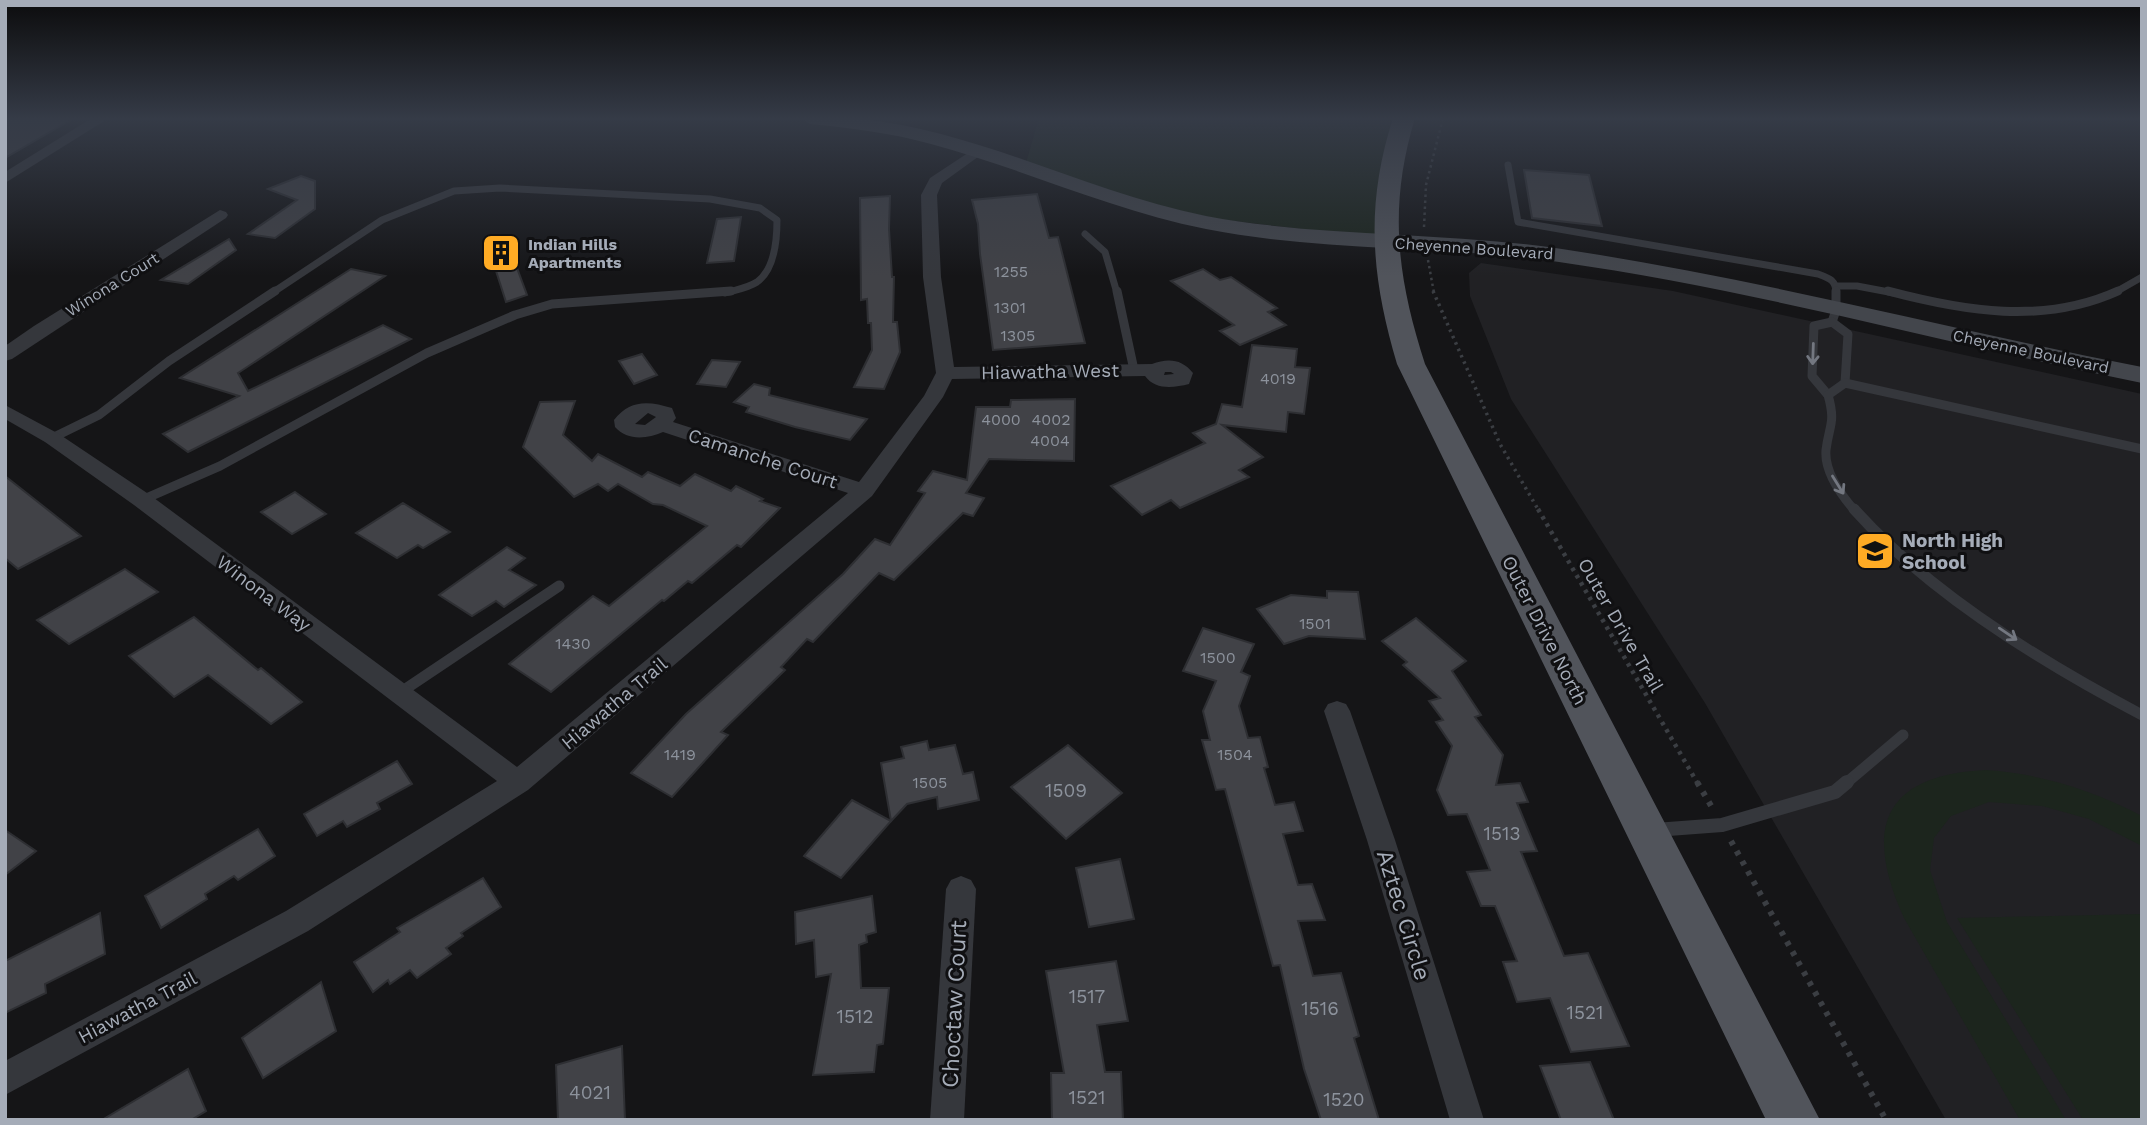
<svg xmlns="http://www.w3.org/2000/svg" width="2147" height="1125" viewBox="0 0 2147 1125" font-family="'Work Sans',sans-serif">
  <rect width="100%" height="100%" fill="#151517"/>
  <path fill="#212124" d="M1481 263 1673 291 2142 394V1120H1946L1705 703 1511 399 1470 296 1469 273Z"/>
  <g fill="#1c251d">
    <path d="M1039 118H1399L1379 238 1217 219 1146 203 1026 163Z"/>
    <path d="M1986 770C2042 774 2092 790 2142 816V846L2089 819 2042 806 1989 802 1951 816 1934 838 1930 870 1947 922 2066 1120H2020L1904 918C1864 830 1881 775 1986 770Z"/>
    <path d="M2142 914V1120H2083L1957 918Z"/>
  </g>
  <g fill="#414247" stroke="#2e2f33" stroke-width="2">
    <path d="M5 118H74L5 158Z"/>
    <path d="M1524 170 1589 175 1602 226 1532 218Z"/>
    <path d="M301 176 315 181V209L275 238 248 234 297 200 268 189Z"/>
    <path d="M1037 194 1049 238 1058 237 1085 343 993 350 980 254 978 224 972 200Z"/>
    <path d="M890 196 889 229 892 277H894L893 322H897L900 352 884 389 854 387 872 350 871 323H868L867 299 861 300 860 198Z"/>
    <path d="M741 217 734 261 707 263 717 219Z"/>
    <path d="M229 239 236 250 188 284 161 280Z"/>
    <path d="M507 241 527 295 506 302 488 246Z"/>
    <path d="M351 269 385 276 238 373 248 391 383 325 411 339 188 452 163 434 239 396 180 378Z"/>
    <path d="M1203 269 1220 280 1231 277 1277 308 1268 312 1286 325 1240 345 1220 331 1234 325 1171 281Z"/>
    <path d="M1252 345 1297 349 1295 367 1310 368 1304 414 1288 412 1286 432 1222 425 1263 457 1239 470 1249 477 1180 508 1171 500 1142 515 1111 486 1205 443 1193 433 1216 424 1222 404 1242 407Z"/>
    <path d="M642 354 657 375 634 384 619 361Z"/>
    <path d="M712 360 740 362 726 387 697 384Z"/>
    <path d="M754 384 770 388 769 395 867 419 850 440 795 427 746 412 749 407 734 402Z"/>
    <path d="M1075 399 1074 461 989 459 966 493 984 498 973 516 963 513 894 580 879 573 813 642 807 639 781 667 785 670 721 732 728 735 672 797 631 773 686 714 843 574 875 539 890 545 925 493 918 491 933 471 967 480 976 407H1010L1011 400Z"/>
    <path d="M575 401 563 435 592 461 598 454 642 477 648 472 680 486 695 474 731 491 736 486 763 499 760 501 780 508 741 547 737 545 692 583 688 581 664 601 662 600 551 692 509 664 593 596 609 606 707 526 663 505 653 504 618 484 608 491 598 484 574 497 523 447 540 402Z"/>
    <path d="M5 476 81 536 18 569 5 558Z"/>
    <path d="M295 492 326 514 292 534 261 512Z"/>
    <path d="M403 503 450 532 423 548 418 545 397 558 356 533Z"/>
    <path d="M507 547 525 558 509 570 536 585 504 607 496 601 472 616 439 595Z"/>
    <path d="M125 569 158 592 69 644 37 620Z"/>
    <path d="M1327 591 1358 592 1365 639 1309 636 1284 644 1257 609 1291 595 1327 598Z"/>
    <path d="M194 617 258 670 261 668 302 702 271 724 208 675 174 697 129 656Z"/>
    <path d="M1416 618 1466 661 1452 671 1481 715 1475 717 1503 755 1496 785 1520 783 1528 802 1517 803 1537 851 1521 852 1564 956 1588 953 1629 1046 1571 1052 1550 998 1517 1002 1503 962 1517 961 1495 906H1481L1467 872 1490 870 1467 814 1448 815 1437 790 1452 746 1436 722 1443 720 1429 701 1440 698 1403 665 1407 662 1382 641Z"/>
    <path d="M1203 628 1254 644 1241 672 1250 676 1239 706 1248 738 1260 737 1268 767 1264 768 1275 805 1294 802 1303 831 1283 834 1298 885 1312 884 1325 920 1298 921 1313 976 1341 973 1359 1036 1354 1038 1379 1120H1321L1304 1069 1280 965 1273 966 1225 789 1216 790 1202 740H1210L1203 711 1216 681 1183 671Z"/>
    <path d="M927 741 929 750 955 745 963 774 973 772 979 800 938 809 937 797 907 804 891 821 881 763 904 758 901 747Z"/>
    <path d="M1068 745 1122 793 1066 839 1011 787Z"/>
    <path d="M397 761 412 784 377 803 380 809 347 827 343 821 317 836 304 814Z"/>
    <path d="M852 800 891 821 841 878 804 856Z"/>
    <path d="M258 829 275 856 238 880 234 876 205 894 207 899 161 928 145 896Z"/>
    <path d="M5 830 36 851 5 875Z"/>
    <path d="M1120 859 1134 919 1089 927 1076 868Z"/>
    <path d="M483 878 501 907 461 933 463 936 446 948 451 954 417 978 410 970 390 984 388 980 373 992 354 962 400 932 397 928Z"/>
    <path d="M872 896 876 932 866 935 867 942 859 945 861 988H889L883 1044 877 1045 874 1072 813 1075 831 974 816 977 814 940 796 944 795 912Z"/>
    <path d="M100 913 105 954 45 984 46 993 5 1013V961Z"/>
    <path d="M1116 961 1128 1021 1097 1025 1105 1072H1121L1123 1120H1052L1051 1073H1064L1046 971Z"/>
    <path d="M321 982 336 1031 263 1078 242 1038Z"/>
    <path d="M622 1046 625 1120H558L556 1065Z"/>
    <path d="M1590 1062 1614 1120H1561L1540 1066Z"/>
    <path d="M188 1069 206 1111 191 1120H102Z"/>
  </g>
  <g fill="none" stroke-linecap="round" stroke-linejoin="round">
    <g stroke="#3b3e43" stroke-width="2.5" stroke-dasharray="2.5 3.5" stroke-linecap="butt">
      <path d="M1424 227 1426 185 1443 118"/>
      <path d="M1428 260 1434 293"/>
    </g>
    <path stroke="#3b3e43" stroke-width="3.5" stroke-dasharray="2.5 4.5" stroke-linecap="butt" d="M1433 291 1500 444 1539 511"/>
    <path stroke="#3b3e43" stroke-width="4.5" stroke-dasharray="3.5 5" stroke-linecap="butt" d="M1538 509 1698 784"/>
    <g stroke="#3b3e43" stroke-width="6" stroke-dasharray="4.5 7" stroke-linecap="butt">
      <path d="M1697 782 1713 809"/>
      <path d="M1731 841 1886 1120"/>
    </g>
    <g stroke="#35373c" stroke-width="7">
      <path d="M1508 165 1518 222 1818 274C1829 278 1836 280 1836 293"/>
      <path d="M1085 234 1105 252 1117 293"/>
      <path d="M1836 286H1857L1894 293"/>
      <path d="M272 293 382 220 454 191 500 188 710 199 760 208 777 220C777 240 774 270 757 282 748 288 735 290 725 293"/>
      <path d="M2114 293 2142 277"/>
    </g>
    <g stroke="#35373c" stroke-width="9">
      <path d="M1117 291 1134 370"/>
      <path d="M1888 291C1964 311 2043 325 2118 291"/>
      <path d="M1832 322 1836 310V291"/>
      <path d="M1832 322 1848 334 1845 383"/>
      <path d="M1828 395 1812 376 1814 326 1832 322"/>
      <path d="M52 438 99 415 169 361 275 291"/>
      <path d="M142 500 220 466 427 353 515 315 552 304 731 291"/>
      <path d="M1855 511C1842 496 1824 472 1826 450 1829 425 1836 423 1828 395L1845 383 2142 449"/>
    </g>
    <g stroke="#35373c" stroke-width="11">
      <path d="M1854 509C1929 593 2043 663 2142 715"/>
      <path d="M398 694 559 586"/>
      <path d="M1845 784 1903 735"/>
    </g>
    <path stroke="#35373c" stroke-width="14" d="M1655 830 1722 825 1835 792 1847 782"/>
    <g fill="#35373c" fill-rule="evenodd">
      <path d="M92 118H109L5 183V172Z"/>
      <path d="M977 147 984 151 982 154 942 183 937 195 941 277 954 367 1152 364C1168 358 1182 359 1193 373L1189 384C1173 388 1155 390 1145 376L952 379 943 397 872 496 528 790 308 931 5 1095V1061L286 911 497 781 134 505 45 442 5 419V405L59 434 150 495 517 767 848 493 663 432C647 439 627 441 615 427L614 420C630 399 649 401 672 408L676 418 673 422 859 482 924 396 936 373 923 277 921 195 930 178ZM1165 372H1171L1174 374 1164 375ZM648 413 656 417 645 425 635 424Z"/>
      <path d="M220 210 226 212 228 215 226 218 12 359 5 361V346L34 326Z"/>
      <path d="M1337 701 1346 704 1350 711 1395 840 1484 1120H1450L1367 840 1324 711 1328 704Z"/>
      <path d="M961 876 971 880 976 889 964 1120H930L946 889 951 880Z"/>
    </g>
    <path fill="#43464c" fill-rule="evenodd" d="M801 118C821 118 842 116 862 119 982 132 1089 193 1206 216 1324 238 1444 231 1562 249 1757 278 1948 329 2142 367V383C1947 344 1756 290 1559 262 1442 245 1322 252 1206 229 1111 210 1024 169 931 144 892 133 851 128 810 124Z"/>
    <path fill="#51545b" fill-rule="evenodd" d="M1393 118H1415C1388 207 1397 277 1425 364L1820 1120H1766L1397 364C1371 276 1365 206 1393 118Z"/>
  </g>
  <defs><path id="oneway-shaft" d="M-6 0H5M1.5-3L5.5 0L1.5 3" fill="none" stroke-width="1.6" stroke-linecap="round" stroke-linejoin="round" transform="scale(1.75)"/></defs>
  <g stroke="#737780">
    <use href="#oneway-shaft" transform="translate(1813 354) rotate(92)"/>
    <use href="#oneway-shaft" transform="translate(1838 485) rotate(58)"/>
    <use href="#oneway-shaft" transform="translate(2008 634) rotate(34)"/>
  </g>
  <linearGradient id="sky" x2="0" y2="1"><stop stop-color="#0c0c0d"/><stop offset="0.43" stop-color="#353b47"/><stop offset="1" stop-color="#353b47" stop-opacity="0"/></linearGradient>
  <rect width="2147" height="276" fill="url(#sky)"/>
  <defs>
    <symbol id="building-square" viewBox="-11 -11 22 22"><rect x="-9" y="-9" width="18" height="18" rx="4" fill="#ffab24" stroke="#101012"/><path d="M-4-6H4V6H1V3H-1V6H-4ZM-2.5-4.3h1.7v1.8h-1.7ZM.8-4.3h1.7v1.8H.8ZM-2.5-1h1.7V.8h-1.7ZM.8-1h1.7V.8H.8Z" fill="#111"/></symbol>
    <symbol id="school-square" viewBox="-11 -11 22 22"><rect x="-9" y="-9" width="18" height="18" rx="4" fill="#ffab24" stroke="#101012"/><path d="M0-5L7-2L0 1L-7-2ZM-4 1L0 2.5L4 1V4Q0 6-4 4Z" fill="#111"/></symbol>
  </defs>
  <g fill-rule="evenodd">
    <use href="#building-square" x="479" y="231" width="44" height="44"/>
    <use href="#school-square" x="1853" y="529" width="44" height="44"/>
  </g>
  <g text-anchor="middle" stroke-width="6" stroke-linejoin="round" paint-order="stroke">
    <g font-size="16" font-weight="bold" fill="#a5acb8" stroke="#101012" text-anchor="start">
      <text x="528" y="250">Indian Hills<tspan x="528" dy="18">Apartments</tspan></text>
    </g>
    <g font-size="16" fill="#a5acb8" stroke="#101012">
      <text transform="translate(1474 248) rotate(4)" y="6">Cheyenne Boulevard</text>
      <text transform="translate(112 284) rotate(-32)" y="6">Winona Court</text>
      <text transform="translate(2031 351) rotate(12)" y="6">Cheyenne Boulevard</text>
    </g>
    <g font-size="16" fill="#8c929c">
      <text x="1011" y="277">1255</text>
      <text x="1010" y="313">1301</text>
      <text x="1018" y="341">1305</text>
      <text x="1278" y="384">4019</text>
      <text x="1001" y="425">4000</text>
      <text x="1051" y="425">4002</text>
      <text x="1050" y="446">4004</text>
      <text x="1315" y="629">1501</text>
      <text x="573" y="649">1430</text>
      <text x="1218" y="663">1500</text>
      <text x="680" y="760">1419</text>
      <text x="1235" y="760">1504</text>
      <text x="930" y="788">1505</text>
    </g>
    <g font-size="19" fill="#a5acb8" stroke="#101012">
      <text transform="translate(1050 371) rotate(-1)" y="7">Hiawatha West</text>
      <text transform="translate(763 458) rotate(18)" y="7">Camanche Court</text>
      <text transform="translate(264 593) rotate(37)" y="7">Winona Way</text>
      <text transform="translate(1621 625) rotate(60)" y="7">Outer Drive Trail</text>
      <text transform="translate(1545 630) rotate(63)" y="7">Outer Drive North</text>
      <text transform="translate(614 703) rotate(-40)" y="7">Hiawatha Trail</text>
      <text transform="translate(137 1007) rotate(-28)" y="7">Hiawatha Trail</text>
    </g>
    <g font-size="19" font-weight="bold" fill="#a5acb8" stroke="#101012" text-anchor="start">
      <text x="1902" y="547">North High<tspan x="1902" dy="22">School</tspan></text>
    </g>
    <g font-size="19" fill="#8c929c">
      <text x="1066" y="797">1509</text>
      <text x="1502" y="840">1513</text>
      <text x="1087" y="1003">1517</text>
      <text x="1320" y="1015">1516</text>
      <text x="1585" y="1019">1521</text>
      <text x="855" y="1023">1512</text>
      <text x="590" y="1099">4021</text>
      <text x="1087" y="1104">1521</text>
      <text x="1344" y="1106">1520</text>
    </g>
    <g font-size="23" fill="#a5acb8" stroke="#101012">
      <text transform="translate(1404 915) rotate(73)" y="8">Aztec Circle</text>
      <text transform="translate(954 1004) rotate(-87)" y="8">Choctaw Court</text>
    </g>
  </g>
  <rect width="2147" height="1125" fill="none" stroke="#a5acb8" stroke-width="14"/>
</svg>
